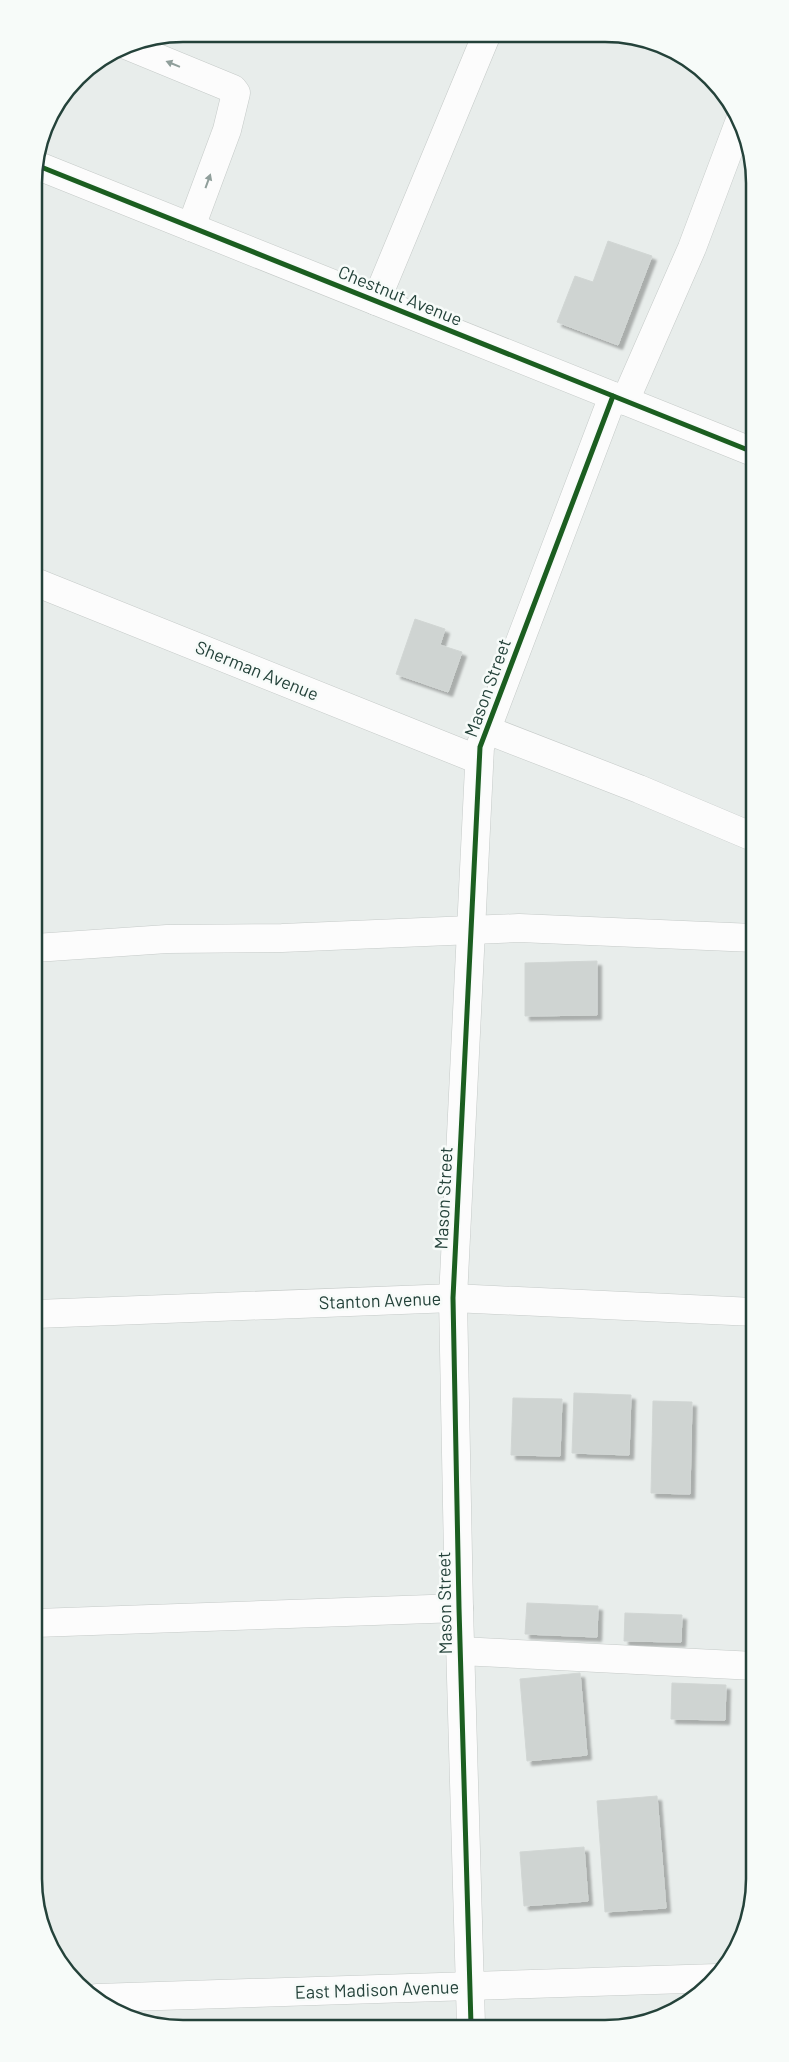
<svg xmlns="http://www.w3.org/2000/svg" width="789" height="2062" viewBox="0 0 789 2062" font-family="Barlow,sans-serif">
  <defs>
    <filter id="shadow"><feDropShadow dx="4.5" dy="4.5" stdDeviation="1" flood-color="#0004"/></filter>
  </defs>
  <rect width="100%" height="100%" fill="#e8edeb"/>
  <g fill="#cfd4d2" stroke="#d1d6d4" filter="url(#shadow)">
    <path d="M608 241 652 256 618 345 557 322 575 276 593 282Z"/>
    <path d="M415 619 445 629 440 645 462 652 448 692 396 674Z"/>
    <path d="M597 961V1015L525 1016V963Z"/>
    <path d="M574 1393 631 1395 629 1455 572 1453Z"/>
    <path d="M513 1398 562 1399 560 1456 511 1455Z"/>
    <path d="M653 1401 692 1402 690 1494 651 1493Z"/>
    <path d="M527 1603 598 1606 597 1637 525 1634Z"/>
    <path d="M625 1613 682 1615 681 1642 624 1641Z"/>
    <path d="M580 1673 587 1755 527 1761 520 1679Z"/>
    <path d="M672 1683 726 1685 725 1720 671 1719Z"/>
    <path d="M657 1796 666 1908 605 1912 597 1801Z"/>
    <path d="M584 1847 588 1901 524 1906 520 1852Z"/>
  </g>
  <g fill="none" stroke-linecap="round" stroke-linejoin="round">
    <defs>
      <g id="minor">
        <path d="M126 45 233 89 236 93 227 130 191 227"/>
        <path d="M36 165 753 452"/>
        <path d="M376 301 486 36"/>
        <path d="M625 401 692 248 740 120"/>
        <path d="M35 582 479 760"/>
        <path d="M487 730 639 789 753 837"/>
        <path d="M35 948 167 939 282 938 519 928 754 938"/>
        <path d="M36 1314 453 1298 754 1312"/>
        <path d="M36 1623 459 1608"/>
        <path d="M460 1651 755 1666"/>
        <path d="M97 1998 717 1978"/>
        <path d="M471 2025 459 1608 453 1298 480 747 613 396"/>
      </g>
    </defs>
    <use href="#minor" stroke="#c5cac8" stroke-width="29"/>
    <use href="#minor" stroke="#fcfcfc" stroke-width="28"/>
    <defs>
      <g id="cycleway">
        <path d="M36 165 753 452"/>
        <path d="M471 2025 459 1608 453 1298 480 747 613 396"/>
      </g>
    </defs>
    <use href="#cycleway" stroke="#f7fbf9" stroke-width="8"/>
    <use href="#cycleway" stroke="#1b5e20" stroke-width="5"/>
  </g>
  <defs><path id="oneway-solid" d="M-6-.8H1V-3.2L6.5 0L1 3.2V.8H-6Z" transform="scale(1.25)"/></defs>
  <g fill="#909f9b">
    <use href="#oneway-solid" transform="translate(173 64) rotate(-158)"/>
    <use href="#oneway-solid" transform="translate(208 181) rotate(-70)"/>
  </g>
  <g text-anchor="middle" stroke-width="5" stroke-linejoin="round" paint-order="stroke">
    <g font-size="18" fill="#24423a" stroke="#f7fbf9">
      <text transform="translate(400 296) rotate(22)" y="6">Chestnut Avenue</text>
      <text transform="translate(257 671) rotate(22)" y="6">Sherman Avenue</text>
      <text transform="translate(488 688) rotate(-70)" y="6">Mason Street</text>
      <text transform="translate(444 1198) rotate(-87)" y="6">Mason Street</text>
      <text transform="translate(380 1301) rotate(-2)" y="6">Stanton Avenue</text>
      <text transform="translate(445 1603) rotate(-91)" y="6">Mason Street</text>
      <text transform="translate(377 1990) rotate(-2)" y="6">East Madison Avenue</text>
    </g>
  </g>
  <path d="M0 0H789V2062H0ZM183 42H605A141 141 0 0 1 746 183V1879A141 141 0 0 1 605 2020H183A141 141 0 0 1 42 1879V183A141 141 0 0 1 183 42Z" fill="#f7fbf9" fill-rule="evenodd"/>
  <path fill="none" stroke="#24423a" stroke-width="2.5" d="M183 42H605A141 141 0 0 1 746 183V1879A141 141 0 0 1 605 2020H183A141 141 0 0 1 42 1879V183A141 141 0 0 1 183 42Z"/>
</svg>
